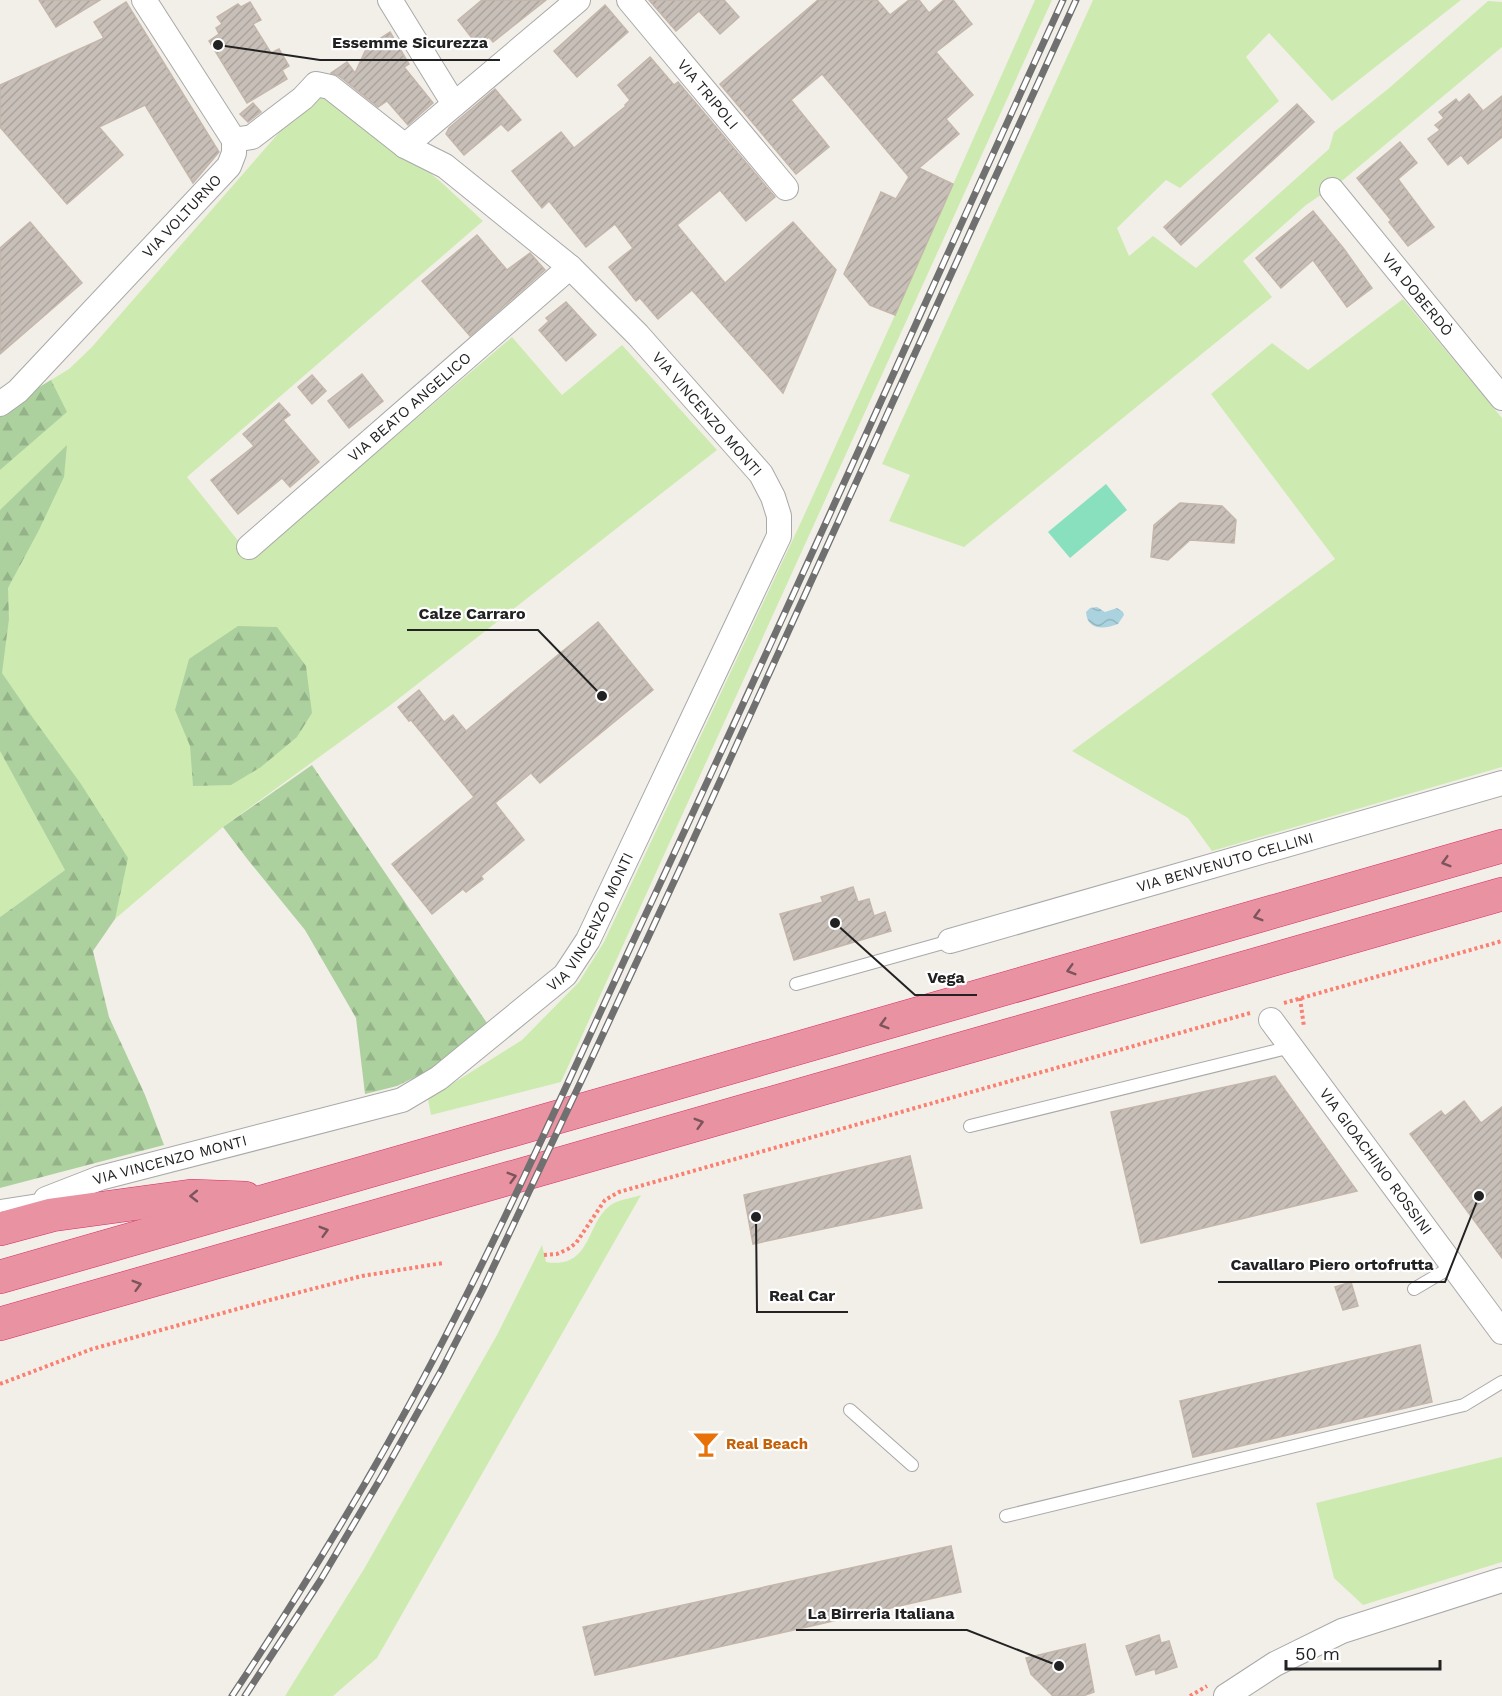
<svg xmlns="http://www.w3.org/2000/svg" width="1502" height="1696" viewBox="0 0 1502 1696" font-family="'Work Sans',sans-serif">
  <defs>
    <pattern id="forest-firs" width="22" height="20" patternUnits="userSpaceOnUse" patternTransform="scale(1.5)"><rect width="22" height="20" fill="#add19e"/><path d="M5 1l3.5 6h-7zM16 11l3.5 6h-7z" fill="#95b388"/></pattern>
    <pattern id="water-waves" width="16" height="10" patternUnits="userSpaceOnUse" patternTransform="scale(1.5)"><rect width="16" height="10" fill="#aad3df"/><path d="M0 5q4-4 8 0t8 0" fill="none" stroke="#92b5bf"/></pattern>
    <pattern id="building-hatch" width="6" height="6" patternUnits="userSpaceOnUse" patternTransform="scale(1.5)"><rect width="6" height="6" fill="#c7bfb8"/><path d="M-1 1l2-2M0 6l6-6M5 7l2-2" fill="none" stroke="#aba49e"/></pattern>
  </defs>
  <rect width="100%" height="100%" fill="#f2efe9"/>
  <g fill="#cdebb0">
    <path d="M1035 0H1052L561 1082 431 1115 428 1099 522 1040 579 982 604 942 801 522 895 315Z"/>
    <path d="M1093 0H1461L1332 101 1269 33 1246 57 1279 101 1180 188 1166 180 1117 228 1129 256 1153 236 1196 268 1329 149 1334 132 1388 89 1488 1 1502 2V47L1343 180 1306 205 1243 261 1272 297 964 547 889 521 910 475 882 464Z"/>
    <path d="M318 88 402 150 441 182 483 221 187 477 252 558 512 337 562 395 622 345 717 450 388 707 223 827 115 919 65 870 0 917V411L69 369 91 348Z"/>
    <path d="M1403 299 1502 418V767L1212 851 1188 818 1072 751 1335 559 1211 394 1272 343 1308 370Z"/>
    <path d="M641 1195 377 1658 333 1696H285L364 1569 497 1335 542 1245 546 1262C594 1270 585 1219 614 1203 622 1199 633 1198 641 1195Z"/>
    <path d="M1502 1457V1562L1363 1605 1334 1578 1316 1503Z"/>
  </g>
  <g fill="url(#forest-firs)">
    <path d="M51 380 67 412 0 470V411Z"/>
    <path d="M67 445 64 477 39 530 8 588 9 619 2 673 33 718 81 784 128 858 115 919 93 951 109 1017 145 1095 164 1145 0 1188V917L65 870 0 751V510Z"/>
    <path d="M238 626 277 627 306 666 312 713 297 737 261 767 231 785 193 786 190 746 175 710 189 659Z"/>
    <path d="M312 765 489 1026 430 1070 397 1086 365 1094 356 1018 305 930 248 860 223 827Z"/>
  </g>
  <path fill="#88e0be" d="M1106 484 1127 510 1070 558 1048 532Z"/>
  <path fill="url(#water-waves)" d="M1097 607 1105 612 1117 608 1123 612 1124 615 1118 624C1105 629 1087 631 1086 612L1090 608Z"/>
  <g fill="url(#building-hatch)" stroke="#c4b6ab" stroke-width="1.5">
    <path d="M39 0H100L56 27Z"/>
    <path d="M482 0H546L493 42 489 37 478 46 458 20Z"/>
    <path d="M649 0H724L739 17 720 34 699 11 676 31Z"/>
    <path d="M818 0H877L890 15 909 0H919L929 13 944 0H953L972 24 936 52 973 95 946 119 959 134 919 168 953 184 895 315 870 305 844 274 881 192 896 199 909 177 822 74 791 100 829 147 796 174 720 84Z"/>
    <path d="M126 2 219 152 193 183 145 105 99 127 123 155 67 204 0 127V85L104 38 94 22Z"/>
    <path d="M250 2 261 20 253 24 271 53 279 49 289 66 282 70 287 79 247 103 209 41 219 34 216 28 222 24 217 17 238 4 241 7Z"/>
    <path d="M605 5 628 32 577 77 554 51Z"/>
    <path d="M390 32 409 64 404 67 433 103 408 125 387 101 378 107 339 76 331 73 347 62 355 73 367 47Z"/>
    <path d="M650 57 674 85 678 82 775 197 746 221 720 190 677 225 725 283 793 222 836 270 783 393 692 290 658 319 640 298 636 301 609 267 633 248 615 224 586 247 549 201 542 208 512 171 561 132 574 148 626 106 625 105 630 100 618 85Z"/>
    <path d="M495 89 521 120 508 131 501 124 464 155 446 134 449 128Z"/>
    <path d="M1469 94 1483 111 1502 96V137L1468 164 1461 155 1448 165 1428 139 1440 130 1435 125 1444 118 1439 112 1456 99 1459 103Z"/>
    <path d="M253 103 261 112 248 122 240 114Z"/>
    <path d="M1297 104 1314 122 1181 245 1164 227Z"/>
    <path d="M1400 142 1417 163 1398 179 1434 227 1408 246 1389 222 1391 220 1357 178Z"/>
    <path d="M1313 211 1344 249 1372 288 1347 307 1313 260 1281 288 1256 258Z"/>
    <path d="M30 222 82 283 0 354V248Z"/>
    <path d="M477 235 507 270 530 253 545 270 470 336 422 281Z"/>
    <path d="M566 302 596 335 566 361 539 330 549 321 546 318Z"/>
    <path d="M362 374 383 401 349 428 328 401Z"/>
    <path d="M312 375 326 391 312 404 298 387Z"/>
    <path d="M279 403 290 415 283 420 319 462 290 487 282 478 238 514 211 480 254 446 243 434Z"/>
    <path d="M1180 503 1222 506 1236 520 1234 543 1190 540 1168 560 1151 557 1154 525Z"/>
    <path d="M598 622 653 690 540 783 531 773 495 803 524 840 481 876 483 879 466 892 463 889 432 914 392 864 474 797 411 720 409 721 398 707 419 690 444 722 453 715 466 731Z"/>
    <path d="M853 887 858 902 869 899 874 916 885 912 891 931 794 960 780 914 823 902 821 897Z"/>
    <path d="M1275 1076 1357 1191 1141 1243 1111 1112Z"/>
    <path d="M1464 1101 1481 1123 1502 1107V1258L1410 1134 1441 1111 1445 1116Z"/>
    <path d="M910 1156 922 1208 753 1244 744 1195Z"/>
    <path d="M1351 1282 1358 1306 1343 1310 1335 1287Z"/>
    <path d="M1420 1345 1432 1402 1193 1457 1180 1401Z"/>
    <path d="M951 1546 961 1592 595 1675 583 1627Z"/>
    <path d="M1159 1635 1161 1643 1169 1641 1177 1667 1156 1674 1155 1669 1136 1675 1126 1646Z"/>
    <path d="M1085 1644 1094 1692 1083 1696H1053L1031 1674 1026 1658Z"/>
  </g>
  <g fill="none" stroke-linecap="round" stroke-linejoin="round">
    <defs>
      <g id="lane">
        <path d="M796 984 950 941"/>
        <path d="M970 1126 1291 1047"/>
        <path d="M0 1206 46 1199"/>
        <path d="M1414 1289 1453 1266"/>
        <path d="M850 1410 912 1465"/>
        <path d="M1006 1516 1464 1405 1502 1382"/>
      </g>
      <g id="street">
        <path d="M390 0 454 104"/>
        <path id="s1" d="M629 0 786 188"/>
        <path d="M405 146 578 0"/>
        <path id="s2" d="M1332 190 1502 398"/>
        <path id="s3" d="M0 404 18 391 229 166 234 153V140L144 0"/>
        <path id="s4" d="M249 547 570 267"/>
        <path id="s5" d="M950 941 1502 783"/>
        <path id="s6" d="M1271 1020 1502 1332"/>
        <path id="s7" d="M46 1199 100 1178 402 1100 439 1078 565 975 588 940 779 536V516L773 497 761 474 638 335 570 267 445 166 405 146 330 87 316 84 303 98 252 137 234 140"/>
        <path d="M1226 1696 1275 1664 1342 1631 1502 1580"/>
      </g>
      <g id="highway">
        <path d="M0 1229 52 1215 191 1196 245 1198"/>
        <path d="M0 1277 1502 846"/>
        <path d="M0 1324 1502 894"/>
      </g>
    </defs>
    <use href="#lane" stroke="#a9a9a9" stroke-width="14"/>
    <use href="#street" stroke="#a9a9a9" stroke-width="26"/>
    <use href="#highway" stroke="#dc2a67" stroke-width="34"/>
    <g stroke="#fa8072" stroke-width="4" stroke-dasharray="3 3" stroke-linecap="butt">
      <path d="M1300 998 1304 1027"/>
      <path d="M1284 1003 1502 941"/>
      <path d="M544 1255 557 1254 568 1249 576 1243 605 1200 619 1192 1250 1013"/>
      <path d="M0 1384 92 1349 270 1300 362 1276 443 1263"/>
      <path d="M1190 1696 1207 1686"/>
    </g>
    <use href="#lane" stroke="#fff" stroke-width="12"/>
    <use href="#street" stroke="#fff" stroke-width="24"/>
    <use href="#highway" stroke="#e892a2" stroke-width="33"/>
    <defs>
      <g id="rail">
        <path d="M232 1696C304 1588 372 1477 432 1362 506 1222 570 1077 637 933 782 624 921 311 1063 0"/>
        <path d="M245 1696 320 1581 382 1476 441 1371 482 1291 584 1075 685 858 1076 0"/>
      </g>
    </defs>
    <use href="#rail" stroke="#707070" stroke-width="7"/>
    <use href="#rail" stroke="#fff" stroke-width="4.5" stroke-dasharray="14" stroke-linecap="butt"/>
  </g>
  <defs><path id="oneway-chevron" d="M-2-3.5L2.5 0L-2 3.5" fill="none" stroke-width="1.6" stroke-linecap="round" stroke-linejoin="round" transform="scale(1.5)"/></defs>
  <g stroke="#7b545c">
    <use href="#oneway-chevron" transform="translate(1446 862) rotate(164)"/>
    <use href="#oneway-chevron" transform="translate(1258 916) rotate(164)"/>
    <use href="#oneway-chevron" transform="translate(1071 970) rotate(164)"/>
    <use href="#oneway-chevron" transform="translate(884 1024) rotate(164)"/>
    <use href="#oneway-chevron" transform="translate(699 1123) rotate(-16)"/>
    <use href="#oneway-chevron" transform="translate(512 1177) rotate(-16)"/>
    <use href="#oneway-chevron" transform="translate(194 1196) rotate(179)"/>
    <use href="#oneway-chevron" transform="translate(324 1231) rotate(-16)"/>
    <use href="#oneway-chevron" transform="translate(137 1285) rotate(-16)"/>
  </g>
  <defs>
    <symbol id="bar-bare" viewBox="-9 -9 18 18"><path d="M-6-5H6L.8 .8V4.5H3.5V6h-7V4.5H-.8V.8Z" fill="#e8710a" stroke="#fff" stroke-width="2.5" paint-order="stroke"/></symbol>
  </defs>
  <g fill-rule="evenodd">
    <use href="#bar-bare" x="687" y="1425" width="38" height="38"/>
  </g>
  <g text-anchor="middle" stroke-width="4.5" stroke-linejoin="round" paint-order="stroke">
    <g font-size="15" fill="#222" stroke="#fff">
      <text dy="5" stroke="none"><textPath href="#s1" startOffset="123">VIA TRIPOLI</textPath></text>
      <text dy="5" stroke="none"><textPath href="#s3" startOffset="262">VIA VOLTURNO</textPath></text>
      <text dy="5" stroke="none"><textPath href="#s2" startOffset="135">VIA DOBERDÒ</textPath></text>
      <text dy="5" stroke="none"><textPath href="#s4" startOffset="213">VIA BEATO ANGELICO</textPath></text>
      <text transform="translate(707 414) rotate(49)" y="5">VIA VINCENZO MONTI</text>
      <text dy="5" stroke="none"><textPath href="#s5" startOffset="286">VIA BENVENUTO CELLINI</textPath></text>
      <text dy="5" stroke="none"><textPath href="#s7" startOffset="634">VIA VINCENZO MONTI</textPath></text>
      <text dy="5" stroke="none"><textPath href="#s7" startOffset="130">VIA VINCENZO MONTI</textPath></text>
      <text dy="5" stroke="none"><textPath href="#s6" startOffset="176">VIA GIOACHINO ROSSINI</textPath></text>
    </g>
    <g font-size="15" font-weight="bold" fill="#c56008" stroke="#fff" text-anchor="start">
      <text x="726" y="1449">Real Beach</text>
    </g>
  </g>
  <path fill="none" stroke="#222" stroke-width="2" d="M218 45L320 60H500M602 696L538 630H407M835 923L915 995H977M1479 1196L1445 1282H1218M756 1217L757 1312H848M1059 1666L967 1630H796"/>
  <g fill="#222" stroke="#fff" stroke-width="2">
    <circle cx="218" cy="45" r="6"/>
    <circle cx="602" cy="696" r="6"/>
    <circle cx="835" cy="923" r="6"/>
    <circle cx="1479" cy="1196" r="6"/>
    <circle cx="756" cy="1217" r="6"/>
    <circle cx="1059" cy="1666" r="6"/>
  </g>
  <g font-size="16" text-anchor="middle" font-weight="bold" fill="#222" stroke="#fff" stroke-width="4.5" stroke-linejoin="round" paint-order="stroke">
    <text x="410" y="48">Essemme Sicurezza</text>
    <text x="472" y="619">Calze Carraro</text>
    <text x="946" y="983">Vega</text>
    <text x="1332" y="1270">Cavallaro Piero ortofrutta</text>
    <text x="802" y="1301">Real Car</text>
    <text x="881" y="1619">La Birreria Italiana</text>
  </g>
  <path d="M1286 1660v9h154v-9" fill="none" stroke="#222222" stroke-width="3"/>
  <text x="1295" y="1660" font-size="18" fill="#222222" stroke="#ffffff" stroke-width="4.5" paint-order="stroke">50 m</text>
</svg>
